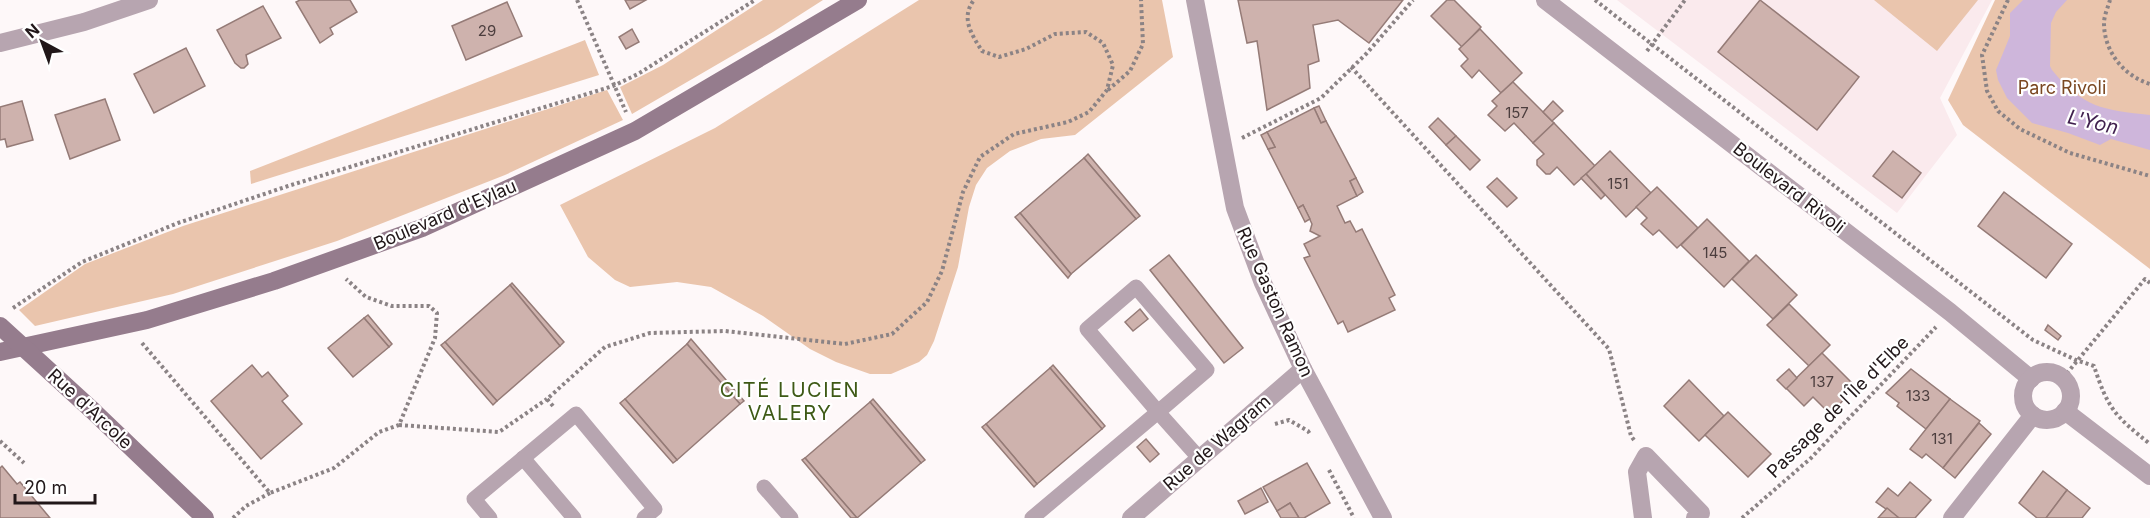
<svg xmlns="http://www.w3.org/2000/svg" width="2150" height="518" viewBox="0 0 2150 518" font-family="Inter,sans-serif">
  <rect width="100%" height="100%" fill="#fef8f9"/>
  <path fill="#faeaed" d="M1617 0H1992L1940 98 1957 135 1897 213Z"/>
  <g fill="#eac5ad">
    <path d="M763 0H823L773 32 632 114 620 87 663 65Z"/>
    <path d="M919 0H1162L1173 57 1075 135 1041 139 1010 151 987 168 976 185 969 207 958 267 934 341 927 355 919 362 891 374H870L836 362 810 349 763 316 711 287 677 282 630 287 615 280 588 257 560 205 715 128Z"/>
    <path d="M1874 0H1978L1937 51Z"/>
    <path d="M1995 0H2150V269L1963 125 1948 100Z"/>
    <path d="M585 40 599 75 251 184 250 171Z"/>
    <path d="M607 90 623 120 505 175 337 241 173 294 35 326 19 310 85 264 183 226Z"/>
  </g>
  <path fill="#ceb6db" d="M2023 0H2067L2056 12 2051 23 2050 66 2052 70C2083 108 2104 110 2150 115V150L2111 139 2100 145 2068 133 2032 123 2007 98 1998 80 1996 70 2010 36V13Z"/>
  <g fill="#ceb2ad" stroke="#957b77" stroke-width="1.5">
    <path d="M300 0H350L357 12 330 28 333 34 320 43 296 2Z"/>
    <path d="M625 0H646L630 9Z"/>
    <path d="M1238 0H1403L1369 43 1338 20 1313 25 1319 61 1308 65 1310 88 1267 110 1257 41 1247 43Z"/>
    <path d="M1447 0H1454L1481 27 1462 47 1431 16Z"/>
    <path d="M1760 0 1859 77 1817 130 1718 52Z"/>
    <path d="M507 2 522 36 466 60 452 26Z"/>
    <path d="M263 6 281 38 246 55 248 64 244 68H241L235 63 217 30Z"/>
    <path d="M632 29 639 42 626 49 619 37Z"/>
    <path d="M1480 29 1522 73 1501 93 1479 70 1472 78 1461 66 1468 59 1459 49Z"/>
    <path d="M186 48 205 86 154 113 134 74Z"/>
    <path d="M1513 82 1554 123 1533 143 1514 123 1505 131 1488 115 1497 106 1492 101Z"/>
    <path d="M105 99 120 140 70 159 55 115Z"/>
    <path d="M22 101 33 140 7 147 5 139 0 140V107Z"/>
    <path d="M1553 101 1563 111 1552 121 1543 112Z"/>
    <path d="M1319 106 1326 121 1321 123 1314 108Z"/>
    <path d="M1314 108 1321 123 1326 121 1356 178 1350 181 1357 196 1337 206 1345 223 1350 221 1356 232 1362 229 1395 295 1389 298 1395 310 1348 332 1343 321 1338 324 1304 258 1310 256 1304 244 1320 236 1310 231 1312 224 1303 205 1298 208 1268 149 1275 147 1267 132Z"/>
    <path d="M1438 118 1456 136 1446 145 1429 127Z"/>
    <path d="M1554 123 1595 166 1574 185 1557 167 1550 174H1546L1537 165V160L1544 154 1533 143Z"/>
    <path d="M1267 132 1275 147 1268 149 1261 135Z"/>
    <path d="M1456 136 1480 160 1470 170 1446 145Z"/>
    <path d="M1610 151 1651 193 1626 217 1586 174Z"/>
    <path d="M1893 151 1921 173 1902 198 1873 176Z"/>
    <path d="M1088 154 1140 216 1136 219 1084 158Z"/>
    <path d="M1084 158 1136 219 1071 274 1020 213Z"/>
    <path d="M1586 174 1605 195 1601 199 1581 178Z"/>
    <path d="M1356 178 1363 192 1357 196 1350 181Z"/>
    <path d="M1497 178 1517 198 1507 207 1487 187Z"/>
    <path d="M1657 187 1698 228 1677 248 1659 230 1653 235 1641 224 1647 218 1636 207Z"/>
    <path d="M2004 192 2072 244 2046 278 1978 226Z"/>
    <path d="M1303 205 1310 219 1305 222 1298 208Z"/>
    <path d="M1020 213 1071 274 1068 278 1015 217Z"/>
    <path d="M1707 219 1749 261 1724 287 1681 245Z"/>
    <path d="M1169 255 1243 348 1224 363 1150 270Z"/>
    <path d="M1756 255 1797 295 1773 319 1732 279Z"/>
    <path d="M512 283 564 342 560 346 510 285Z"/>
    <path d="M510 285 560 346 497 401 445 342Z"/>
    <path d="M1789 304 1830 345 1809 366 1767 325Z"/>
    <path d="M1140 309 1148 319 1133 331 1125 322Z"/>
    <path d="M368 315 392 344 389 347 364 318Z"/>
    <path d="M364 318 389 347 353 377 328 348Z"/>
    <path d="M2048 325 2061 336 2058 340 2045 330Z"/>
    <path d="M691 339 744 401 740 404 687 344Z"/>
    <path d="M445 342 497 401 493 405 441 345Z"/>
    <path d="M687 344 740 404 677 460 625 399Z"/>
    <path d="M1822 353 1856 387 1830 414 1813 397 1804 406 1786 388Z"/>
    <path d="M252 365 262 377 268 372 288 396 282 401 302 424 261 459 211 401Z"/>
    <path d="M1053 365 1105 426 1102 429 1050 368Z"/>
    <path d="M1050 368 1102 429 1037 484 986 424Z"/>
    <path d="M1789 369 1797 378 1786 389 1777 380Z"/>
    <path d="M1911 369 1950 399 1926 429 1897 406 1899 403 1886 393Z"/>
    <path d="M1689 380 1724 416 1699 441 1664 406Z"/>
    <path d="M625 399 677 460 673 463 620 403Z"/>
    <path d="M873 399 925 460 921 463 870 402Z"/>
    <path d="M1950 399 1980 421 1943 468 1926 454 1922 458 1910 449Z"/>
    <path d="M870 402 921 463 857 518 805 458Z"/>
    <path d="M1728 412 1771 454 1748 477 1705 435Z"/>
    <path d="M1979 423 1991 434 1955 478 1943 468Z"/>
    <path d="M986 424 1037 484 1034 487 982 427Z"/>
    <path d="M1146 439 1159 454 1150 462 1137 447Z"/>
    <path d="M805 458 857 518H851L802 460Z"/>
    <path d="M1307 463 1330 503 1304 518H1299L1290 503 1277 511 1263 487Z"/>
    <path d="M2 466 17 484 20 482 50 518H0V468Z"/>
    <path d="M2043 471 2067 490 2046 518H2037L2019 503Z"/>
    <path d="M1910 482 1931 500 1915 518H1899L1876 502 1888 488 1898 496Z"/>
    <path d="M1261 488 1268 502 1245 514 1238 501Z"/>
    <path d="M2067 490 2090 508 2082 518H2046Z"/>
    <path d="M1290 503 1299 518H1281L1277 511Z"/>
    <path d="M1887 508 1899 518H1878Z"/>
  </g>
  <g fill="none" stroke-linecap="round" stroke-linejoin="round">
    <g stroke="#8b8385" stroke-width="4" stroke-dasharray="3 3" stroke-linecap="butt">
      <path d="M577 0 626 112"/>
      <path d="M1595 0 2033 340 2076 360 2094 366C2108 409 2115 416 2150 444"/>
      <path d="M2008 0 1982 55 1987 91 1998 111 2020 129 2070 153 2150 176"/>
      <path d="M2110 0C2108 7 2104 16 2104 23 2104 52 2124 76 2150 84"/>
      <path d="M1647 51 1685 0"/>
      <path d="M1351 67 1609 349 1631 436 1634 440"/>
      <path d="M1108 90 1130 71 1143 44 1141 0"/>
      <path d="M1242 138 1321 98 1367 53 1413 0"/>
      <path d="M13 308 82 262 178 223 288 186 613 86 638 74 755 0"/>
      <path d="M142 343 270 493 334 468 379 432 399 425 435 338 437 313 429 306H392L366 297 346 279"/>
      <path d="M2063 378 2145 279 2150 283"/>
      <path d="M553 406 547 399 605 347 650 333 725 331 845 344 892 334 927 302 942 271 963 192 980 157 1014 134 1068 122 1089 112 1107 90 1113 65 1103 43 1086 32 1055 34 1026 49 999 57 982 51C972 35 960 18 974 0"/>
      <path d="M1275 424 1289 420 1308 431 1310 434"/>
      <path d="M399 425 499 432 547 399"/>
      <path d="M0 441 24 463"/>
      <path d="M1329 470 1354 518"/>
      <path d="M233 518 246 506 270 493"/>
      <path d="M1742 518 1811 458 1936 327"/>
    </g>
    <g stroke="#b7a5b0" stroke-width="15">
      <path d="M1136 287 1207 370 1158 412 1087 329Z"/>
      <path d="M523 458 574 518"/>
      <path d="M764 487 791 518"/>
      <path d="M490 518 474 499 576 414 655 509 644 518"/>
      <path d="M1032 518 1158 412 1200 459"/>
    </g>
    <g stroke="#b7a5b0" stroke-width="18">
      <path d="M1195 0 1235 208 1263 283 1303 369 1383 518"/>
      <path d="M0 43 84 22 149 0"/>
      <path d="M1131 518 1303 369"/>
      <path d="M1643 518 1637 472 1646 456 1701 513 1695 518"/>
      <path d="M1952 518 2033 415"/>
    </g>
    <g stroke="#b7a5b0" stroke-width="18">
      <path d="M1545 0 1950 312 2031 379"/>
      <circle cx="2047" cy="396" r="24"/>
      <path d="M2065 411 2150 476"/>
    </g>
    <g stroke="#957c8d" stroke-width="18">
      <path d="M0 352 147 320 274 281 422 228 635 131 858 0"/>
      <path d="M92 410 205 518"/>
    </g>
    <path stroke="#957c8d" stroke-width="18" d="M0 326 92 410"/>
  </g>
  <g text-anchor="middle" stroke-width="4.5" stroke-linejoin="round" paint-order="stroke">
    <g font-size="15" fill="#4c3e3e">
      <text x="487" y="36">29</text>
      <text x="1517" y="118">157</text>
      <text x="1618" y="189">151</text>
      <text x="1715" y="258">145</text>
      <text x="1822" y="387">137</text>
      <text x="1918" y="401">133</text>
      <text x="1942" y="444">131</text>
    </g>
    <g font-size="18" fill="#7b4822" stroke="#fff">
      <text x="2062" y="94">Parc Rivoli</text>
    </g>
    <g font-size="18" fill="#211719" stroke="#fff">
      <text transform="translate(1789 188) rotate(38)" y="6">Boulevard Rivoli</text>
      <text transform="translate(445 215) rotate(-23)" y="6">Boulevard d'Eylau</text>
      <text transform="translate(1275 302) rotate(66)" y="6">Rue Gaston Ramon</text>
      <text transform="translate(1838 407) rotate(-45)" y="6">Passage de l'Île d'Elbe</text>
      <text transform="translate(90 409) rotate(43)" y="6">Rue d'Arcole</text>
      <text transform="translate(1217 443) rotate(-41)" y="6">Rue de Wagram</text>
    </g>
    <g font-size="20" font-style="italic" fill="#3f1f4d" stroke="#fff">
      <text transform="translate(2093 122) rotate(13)" y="7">L'Yon</text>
    </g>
    <g font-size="20" letter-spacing="1.5" fill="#3e5a16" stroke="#fff">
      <text x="790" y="397">CITÉ LUCIEN<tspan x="790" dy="23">VALERY</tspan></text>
    </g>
  </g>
  <g transform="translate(42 42) rotate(319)" stroke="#ffffff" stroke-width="4.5" paint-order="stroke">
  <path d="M0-4.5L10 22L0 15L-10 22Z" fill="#211719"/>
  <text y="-9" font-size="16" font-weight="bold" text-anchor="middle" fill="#211719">N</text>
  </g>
  <path d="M15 494v9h80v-9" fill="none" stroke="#211719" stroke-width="3"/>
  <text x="24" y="494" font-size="18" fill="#211719" stroke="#ffffff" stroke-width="4.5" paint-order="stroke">20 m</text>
</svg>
